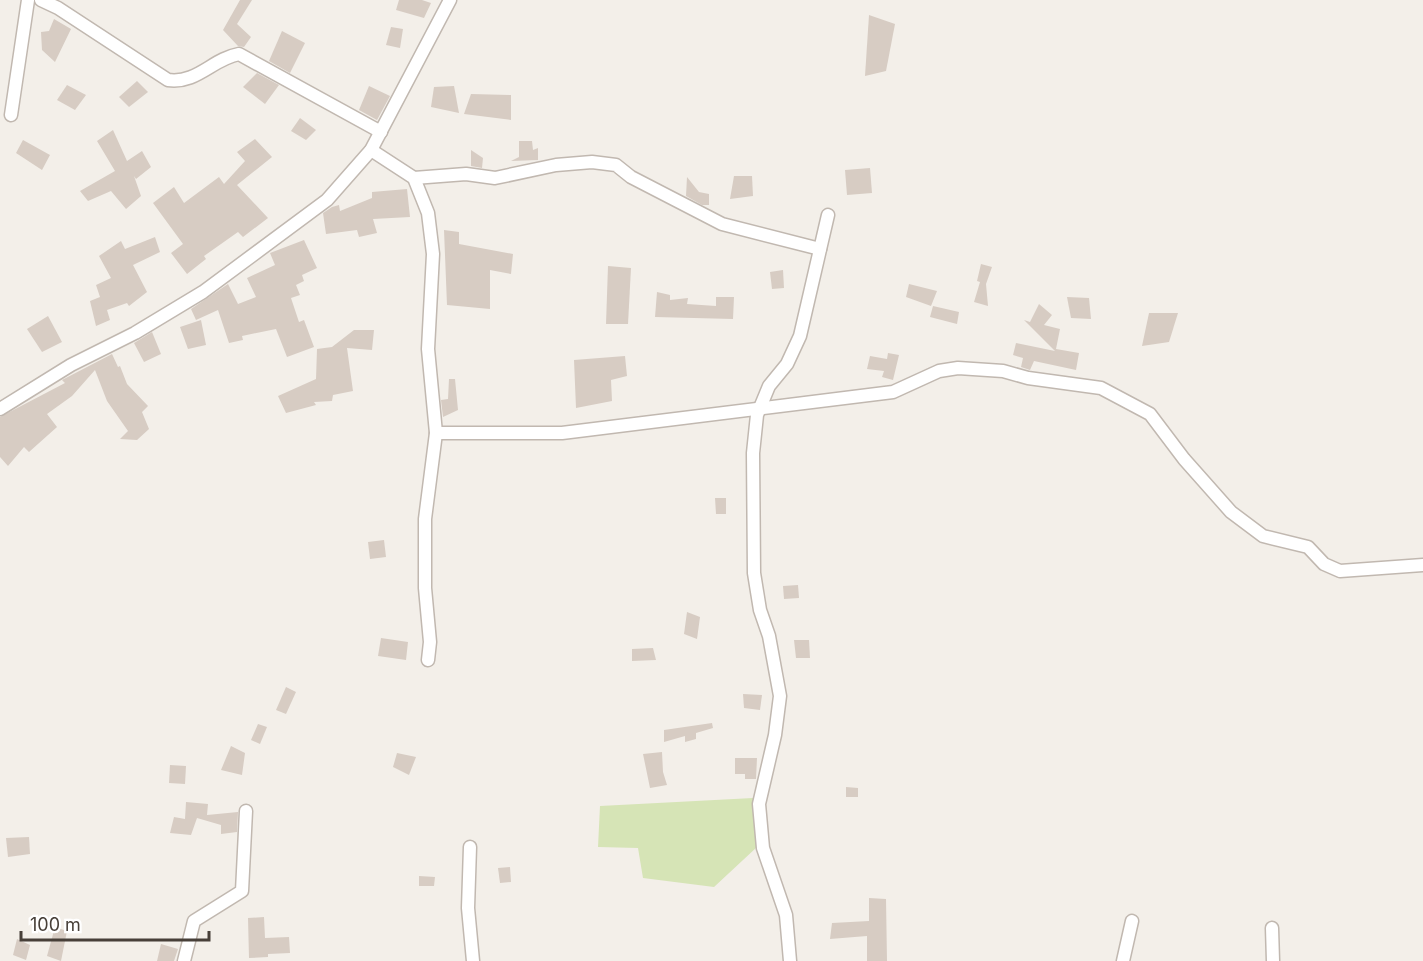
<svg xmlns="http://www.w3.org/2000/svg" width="1423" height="961" viewBox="0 0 1423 961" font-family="Inter,sans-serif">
  <rect width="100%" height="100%" fill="#f3efe9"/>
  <path fill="#d6e4b6" d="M753 798 757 847 714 887 643 878 638 848 598 847 600 806Z"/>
  <g fill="#d7ccc3">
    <path d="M240 0H252L237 24 251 37 244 47 238 46 223 30Z"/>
    <path d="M399 0H422L431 3 424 18 396 10Z"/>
    <path d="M869 15 895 24 886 71 865 76Z"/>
    <path d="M54 19 71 29 55 62 42 50 41 32 49 31Z"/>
    <path d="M391 27 403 29 400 48 386 45Z"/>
    <path d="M282 31 305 43 290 73 269 61Z"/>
    <path d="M257 73 279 85 265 104 243 87Z"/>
    <path d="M137 81 148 92 129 107 119 97Z"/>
    <path d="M67 85 86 95 75 110 57 100Z"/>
    <path d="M369 86 390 96 377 120 359 110Z"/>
    <path d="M454 86 459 113 431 107 434 87Z"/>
    <path d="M471 94 511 95V120L464 114Z"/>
    <path d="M300 118 316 130 306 140 291 131Z"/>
    <path d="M113 130 127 161 142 151 151 167 136 179 134 176 141 196 126 209 111 191 88 201 80 191 115 171 97 141Z"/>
    <path d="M255 139 272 157 237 185 268 218 243 237 238 232 204 256 206 259 187 274 171 253 183 244 153 203 174 187 184 203 219 177 224 184 245 161 237 152Z"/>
    <path d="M23 140 50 155 42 170 16 153Z"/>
    <path d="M519 141H532L533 150 538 148V160L511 161 519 157Z"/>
    <path d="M471 150 483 158 482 168 471 166Z"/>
    <path d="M870 168 872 193 847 195 845 170Z"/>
    <path d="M734 176H752L753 196 730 199Z"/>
    <path d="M687 177 699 192 709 194V205H702L686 196Z"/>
    <path d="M407 189 410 217 373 219 377 233 359 237 357 230 326 234 323 213 332 207 339 205 340 211 372 198V192Z"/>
    <path d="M444 230 459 232V244L513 254 511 274 490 270V309L447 305Z"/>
    <path d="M155 237 160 252 133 265 147 292 129 306 127 303 107 310 110 320 96 326 90 301 100 297 96 285 111 278 99 256 121 241 125 249Z"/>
    <path d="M304 240 317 268 302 275 304 281 296 285 300 295 291 298 299 322 304 320 314 347 287 357 276 329 242 336 243 340 229 343 218 310 196 320 191 309 228 284 238 304 256 297 247 278 275 265 270 253Z"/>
    <path d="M981 264 992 267 986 284 988 306 974 302 980 282 977 281Z"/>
    <path d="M608 266 631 268 628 324H606Z"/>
    <path d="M783 270 784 288 772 289 770 272Z"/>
    <path d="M909 284 937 291 931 306 906 297Z"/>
    <path d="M657 292 670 295V300L688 298 687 304 716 306V297H734L733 319 655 317Z"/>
    <path d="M1067 297 1089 298 1091 319 1071 318Z"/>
    <path d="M1039 304 1052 315 1044 325 1060 329 1056 349 1079 353 1076 370 1034 361 1030 370 1021 367 1023 358 1013 355 1016 343 1055 351 1024 320 1030 322Z"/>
    <path d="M933 306 959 312 957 324 930 317Z"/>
    <path d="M1149 313H1178L1169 342 1142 346Z"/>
    <path d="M48 316 62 342 42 352 27 329Z"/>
    <path d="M201 320 206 345 188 349 180 327Z"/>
    <path d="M354 330H374L372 350 347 348 353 391 333 395 332 401 314 402 316 405 286 413 278 396 316 379 317 349 332 347Z"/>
    <path d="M152 332 161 354 144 362 134 343Z"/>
    <path d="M888 353 899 355 893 380 882 377 884 371 867 369 870 356 887 359Z"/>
    <path d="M112 354 118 367 120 366 127 384 148 406 142 412 149 429 137 440 120 439 128 431 107 401 95 370 72 396 47 414 57 427 29 452 24 447 8 466 0 457V417L65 383 62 380Z"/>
    <path d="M625 356 627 376 611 380 612 401 576 408 574 360Z"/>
    <path d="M449 379H455L458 410 443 417 441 400 448 399Z"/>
    <path d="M715 498H726V514H716Z"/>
    <path d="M384 540 386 557 370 559 368 542Z"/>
    <path d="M798 585 799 598 784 599 783 586Z"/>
    <path d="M687 612 700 617 697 639 684 634Z"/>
    <path d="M381 638 408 642 406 660 378 656Z"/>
    <path d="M794 640H809L810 658H796Z"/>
    <path d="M653 648 656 660 632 661V649Z"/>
    <path d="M286 687 296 692 286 714 276 710Z"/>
    <path d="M743 694 762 695 760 710 744 708Z"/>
    <path d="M712 723 713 728 696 733V739L685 742V736L664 742V730Z"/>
    <path d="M258 724 267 727 260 744 251 740Z"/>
    <path d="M231 746 245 753 242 775 221 770Z"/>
    <path d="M662 752 663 772 667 785 650 788 643 754Z"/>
    <path d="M397 753 416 757 409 775 393 767Z"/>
    <path d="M735 758H757L756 779H745V774H735Z"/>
    <path d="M170 765 186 766 185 784 169 783Z"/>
    <path d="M846 787 858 788V797H846Z"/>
    <path d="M186 802 208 804 207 815 238 812 237 832 221 834V825L197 818 191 835 170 833 174 817 185 819Z"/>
    <path d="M29 837 30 854 8 857 6 838Z"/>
    <path d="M510 867 511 882 500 883 498 868Z"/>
    <path d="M419 876 435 877 434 886H419Z"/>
    <path d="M869 898 886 899 887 961H867V936L830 939 832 923 869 921Z"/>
    <path d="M264 917 265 938 289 937 290 953 268 954V957L249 958 248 918Z"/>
    <path d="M55 927 67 931 61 961 47 956Z"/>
    <path d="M17 939 30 945 26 960 13 955Z"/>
    <path d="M161 944 178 949 174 961H157Z"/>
  </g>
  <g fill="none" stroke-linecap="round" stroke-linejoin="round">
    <defs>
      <g id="minor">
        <path d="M41 0 58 8 168 80C197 84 212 59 239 54L381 132"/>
        <path d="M11 115 28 0"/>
        <path d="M371 150 414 178 428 213 433 254 428 349 436 433 425 519V588L430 642 428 660"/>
        <path d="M414 178 466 174 495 178 556 165 592 162 616 165 631 177 722 224 820 249"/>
        <path d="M0 409 71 365 135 333 203 292 327 200 371 150 450 0"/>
        <path d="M436 433H562L893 392 939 371 958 368 1003 371 1028 378 1101 388 1150 414 1184 459 1231 512 1263 536 1308 547 1324 564 1340 571 1423 565"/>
        <path d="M470 847 468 908 473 961"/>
        <path d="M1272 928 1273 961"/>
        <path d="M184 961 194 921 242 891 246 811"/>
        <path d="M790 961 786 915 763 848 759 804 775 735 780 696 769 636 760 610 754 573 753 453 757 415 769 386 787 364 800 336 828 215"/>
        <path d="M1123 961 1132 921"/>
      </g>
    </defs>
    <use href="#minor" stroke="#c1b8b0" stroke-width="15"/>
    <use href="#minor" stroke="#fff" stroke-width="12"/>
  </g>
  <path d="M21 931v9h188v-9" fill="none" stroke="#473f38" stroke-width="3"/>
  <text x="30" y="931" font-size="18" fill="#473f38" stroke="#ffffff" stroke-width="4.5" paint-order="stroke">100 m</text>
</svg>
